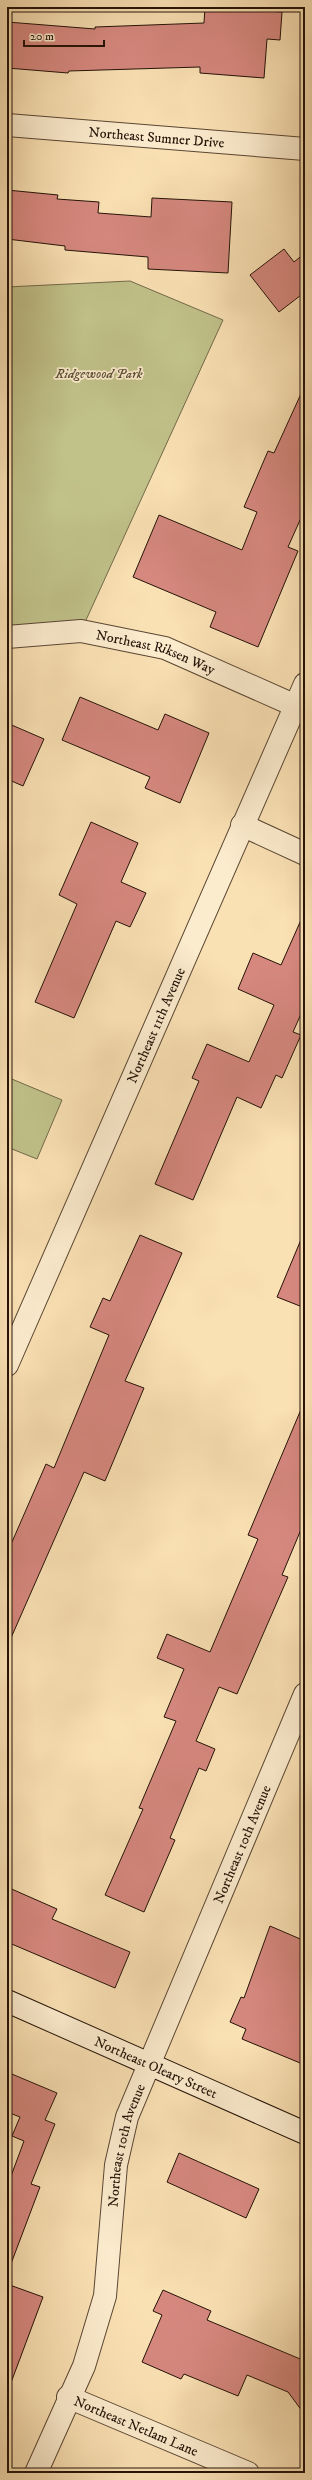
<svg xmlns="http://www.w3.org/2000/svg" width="312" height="2480" viewBox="0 0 312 2480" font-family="'IM FELL DW Pica',serif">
  <rect width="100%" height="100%" fill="#fae1b4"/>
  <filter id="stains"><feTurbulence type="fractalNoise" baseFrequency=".005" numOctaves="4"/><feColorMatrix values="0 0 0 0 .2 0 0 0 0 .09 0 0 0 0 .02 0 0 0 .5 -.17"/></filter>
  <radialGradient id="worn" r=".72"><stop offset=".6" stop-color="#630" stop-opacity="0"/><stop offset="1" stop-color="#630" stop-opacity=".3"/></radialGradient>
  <g fill="#c1c28a" stroke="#726a49">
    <path d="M130 281 223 320 81 631 7 637V287Z"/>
    <path d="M7 1077 62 1100 37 1159 7 1147Z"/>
  </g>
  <g fill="#d6887f" stroke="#241208">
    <path d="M205 7 282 12 280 40 267 39 264 78 200 73V67L69 71 68 73 7 68V22L95 29V27L204 23Z"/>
    <path d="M7 190 58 195 57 199 99 202 98 213 151 217 152 198 232 202 228 273 148 269V257L65 250V246L7 239Z"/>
    <path d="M284 249 294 262 305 253V292L279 312 250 275Z"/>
    <path d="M305 385V509L288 547 298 551 258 647 210 627 216 612 133 577 159 515 242 550 257 512 244 507 268 451 274 453Z"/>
    <path d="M80 697 158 730 165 714 209 733 180 803 145 788 150 777 62 740Z"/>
    <path d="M7 723 44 739 23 786 7 779Z"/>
    <path d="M91 822 138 843 121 882 146 893 130 927 116 921 74 1018 35 1002 77 904 59 895Z"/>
    <path d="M305 911V1005L293 1032 301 1035 282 1078 276 1075 261 1108 237 1097 193 1200 155 1184 199 1081 192 1078 207 1044 249 1062 274 1005 238 989 253 953 281 965Z"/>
    <path d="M305 1230V1308L277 1297Z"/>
    <path d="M140 1235 182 1253 125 1381 144 1388 105 1481 84 1472 7 1647V1540L12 1542 46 1464 54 1468 109 1335 90 1327 103 1298 110 1301Z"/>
    <path d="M305 1400V1520L282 1575 288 1577 237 1694 219 1687 196 1741 215 1749 206 1771 199 1768 170 1838 175 1840 144 1912 105 1895 143 1809 139 1808 176 1721 164 1717 184 1669 157 1658 167 1634 210 1652 258 1539 248 1535Z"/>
    <path d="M7 1887 57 1909 52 1919 130 1952 115 1988 7 1942Z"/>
    <path d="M270 1926 305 1941V2065L242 2039 246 2029 230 2022 241 1997 244 1998Z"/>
    <path d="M7 2072 57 2093 45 2120 55 2124 31 2184 40 2187 9 2269 7 2268V2187L24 2141 12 2136 20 2117 7 2112Z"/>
    <path d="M179 2153 259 2189 246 2218 167 2182Z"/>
    <path d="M7 2284 43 2297 9 2388H7Z"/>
    <path d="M163 2290 211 2311 207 2320 305 2361V2415L288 2392 247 2375 238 2396 184 2374 181 2379 142 2362 162 2315 153 2311Z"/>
  </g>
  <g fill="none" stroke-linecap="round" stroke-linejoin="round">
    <defs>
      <g id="street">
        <path id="s1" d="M7 125 305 149"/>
        <path id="s2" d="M7 637 81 631 165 648 296 706"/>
        <path d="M242 825 305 854"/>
        <path id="s3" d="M7 1365 305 684"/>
        <path id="s4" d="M68 2397 248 2473"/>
        <path id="s5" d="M36 2473 84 2366 105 2296 116 2165 127 2117 305 1694"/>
      </g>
      <g id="secondary">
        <path id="s6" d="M7 2001 305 2133"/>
      </g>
    </defs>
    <use href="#street" stroke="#5a4633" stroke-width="24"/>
    <use href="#secondary" stroke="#241208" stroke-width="24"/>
    <use href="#street" stroke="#fcecce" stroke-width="22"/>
    <use href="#secondary" stroke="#fcecce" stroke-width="22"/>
  </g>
  <g text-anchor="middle" stroke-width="3.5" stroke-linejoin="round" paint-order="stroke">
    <g font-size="14" fill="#241208" stroke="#fcecce">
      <text dy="5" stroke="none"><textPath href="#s1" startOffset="150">Northeast Sumner Drive</textPath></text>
      <text dy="5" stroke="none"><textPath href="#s2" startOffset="152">Northeast Riksen Way</textPath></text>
      <text dy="5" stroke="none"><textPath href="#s3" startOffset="371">Northeast 11th Avenue</textPath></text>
      <text dy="5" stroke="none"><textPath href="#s5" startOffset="667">Northeast 10th Avenue</textPath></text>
      <text dy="5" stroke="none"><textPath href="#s6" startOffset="163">Northeast Oleary Street</textPath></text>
      <text dy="5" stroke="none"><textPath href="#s5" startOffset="343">Northeast 10th Avenue</textPath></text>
      <text dy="5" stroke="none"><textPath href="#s4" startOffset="74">Northeast Netlam Lane</textPath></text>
    </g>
    <g font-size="14" font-style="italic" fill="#5b5036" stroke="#fcecce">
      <text x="99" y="378">Ridgewood Park</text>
    </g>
  </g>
  <rect width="312" height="2480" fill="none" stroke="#fae1b4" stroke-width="24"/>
  <rect x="8" y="8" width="296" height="2464" fill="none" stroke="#241208" stroke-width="2"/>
  <rect x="12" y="12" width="288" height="2456" fill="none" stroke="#241208"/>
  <path d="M24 40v6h80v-6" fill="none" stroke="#241208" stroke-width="2"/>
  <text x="30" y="40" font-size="12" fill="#241208" stroke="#fcecce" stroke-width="3" paint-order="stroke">20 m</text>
  <rect width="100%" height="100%" filter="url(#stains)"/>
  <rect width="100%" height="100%" fill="url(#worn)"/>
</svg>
